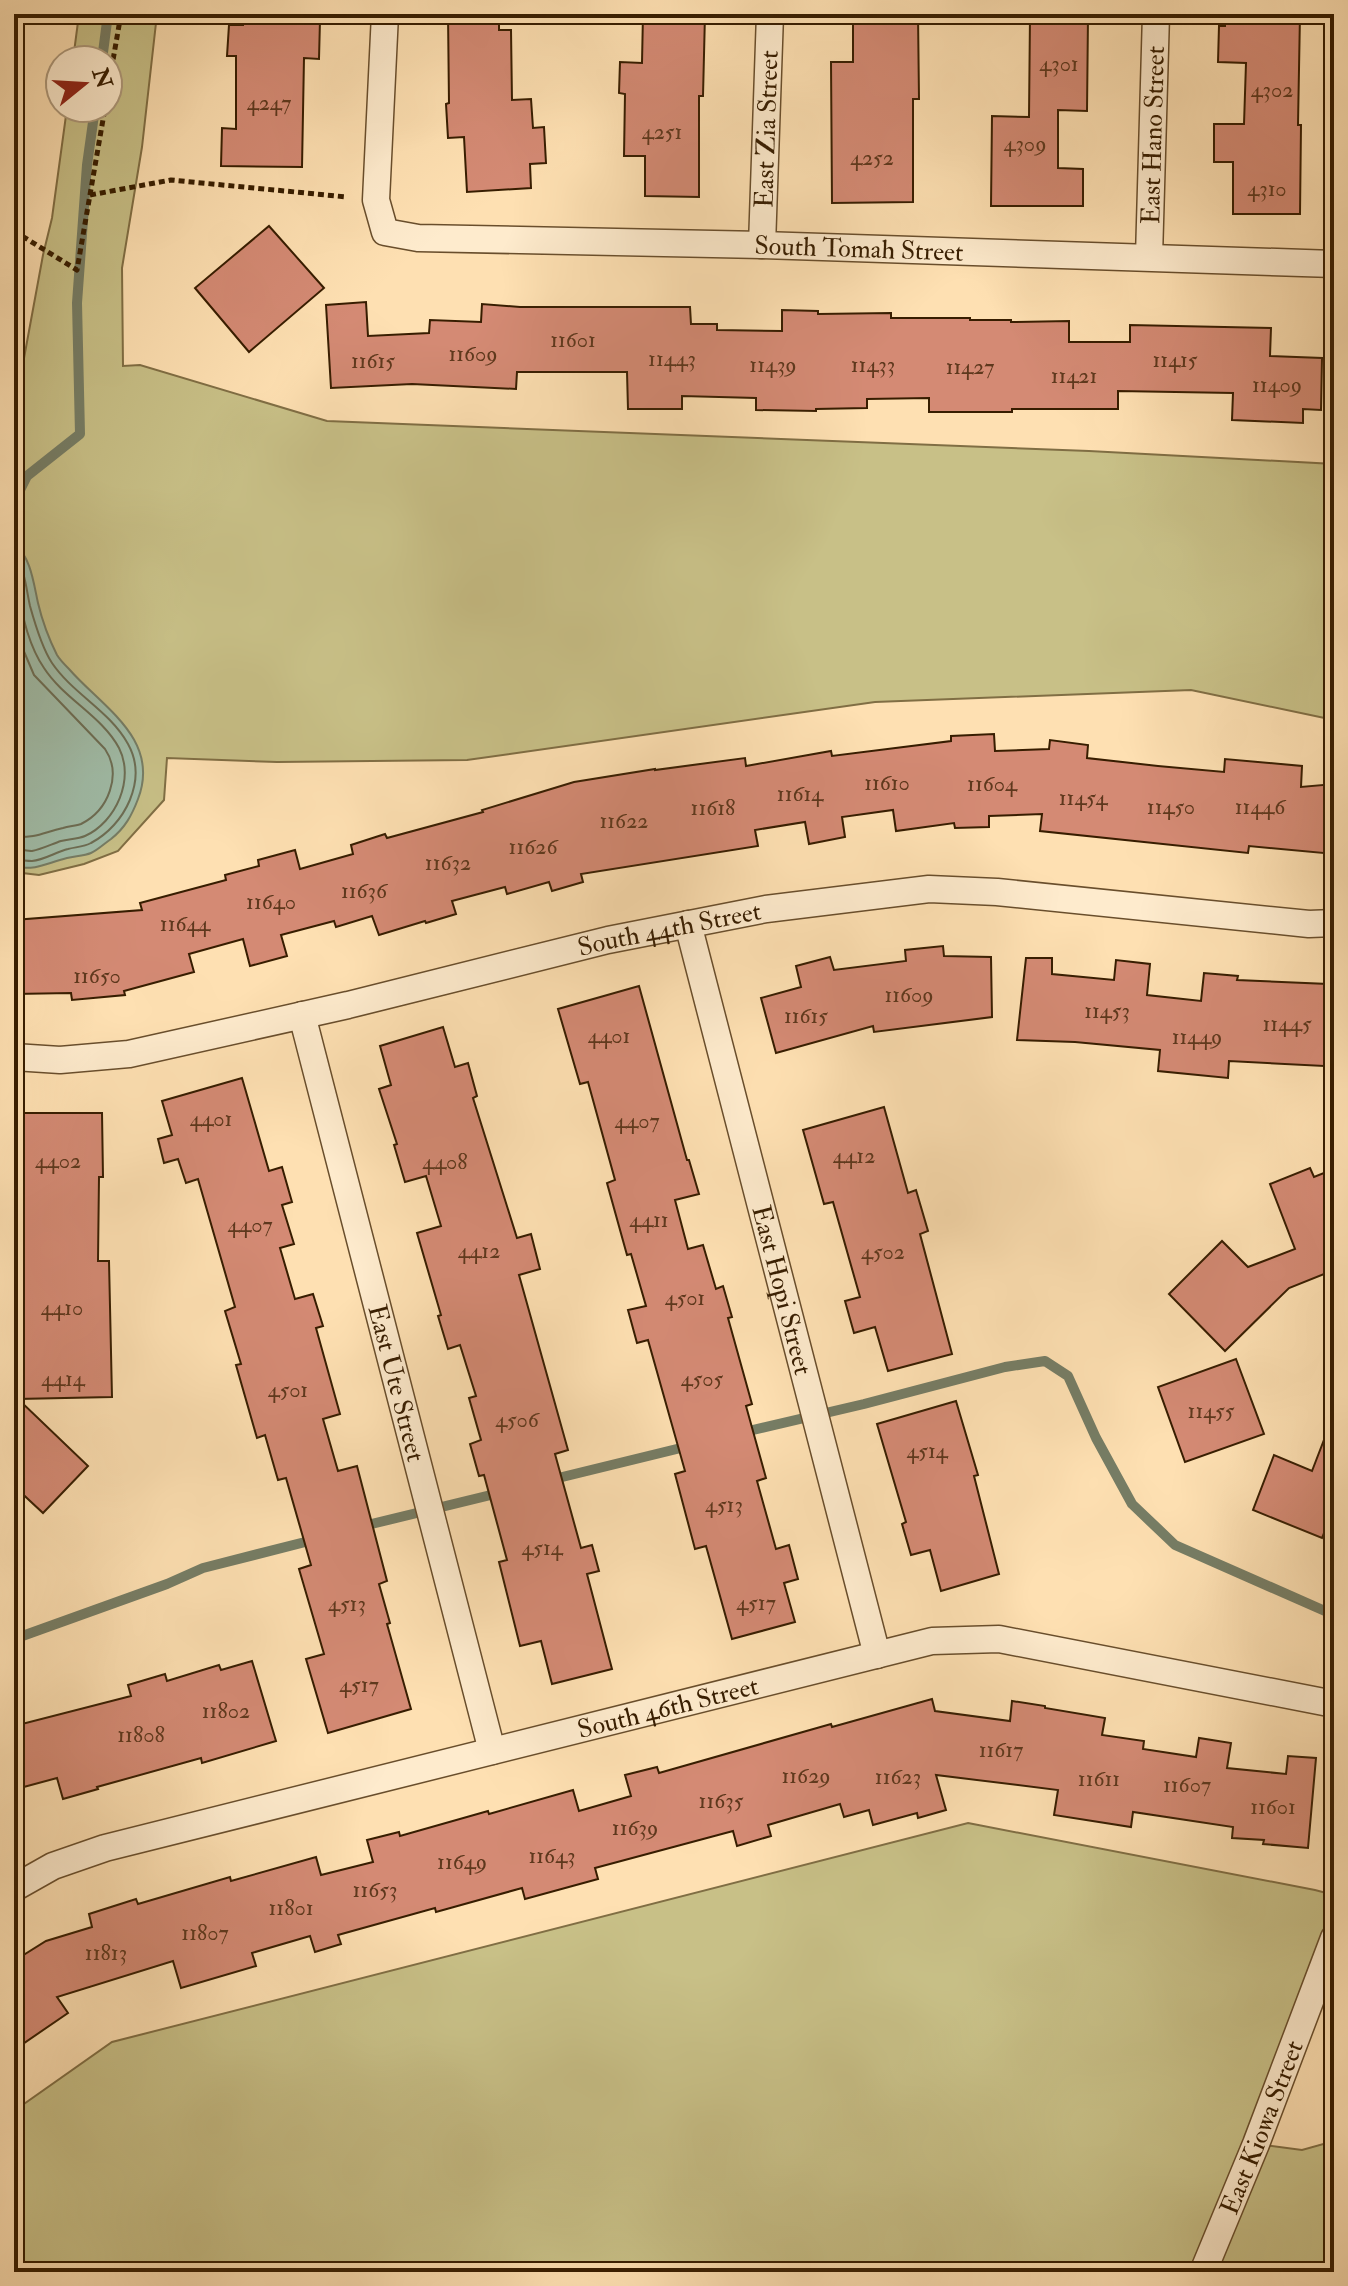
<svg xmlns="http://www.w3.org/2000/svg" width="1348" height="2286" viewBox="0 0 1348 2286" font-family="'IM FELL Double Pica',serif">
  <rect width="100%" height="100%" fill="#fee0b2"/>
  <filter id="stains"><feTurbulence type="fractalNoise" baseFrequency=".0025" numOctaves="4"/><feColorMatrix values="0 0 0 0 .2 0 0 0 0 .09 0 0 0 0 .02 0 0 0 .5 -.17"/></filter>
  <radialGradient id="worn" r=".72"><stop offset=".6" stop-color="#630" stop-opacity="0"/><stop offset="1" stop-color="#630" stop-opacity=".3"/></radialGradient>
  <g fill="#c8c087" stroke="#806e44" stroke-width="2">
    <path d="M79 14H157L142 147 122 268 123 366 140 365 327 421 1089 451 1334 464V720L1191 690 875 702 467 760 277 762 167 758 164 800 118 851 84 864 39 875 14 872V370L22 369 43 255 52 218 67 108H108V60H73Z"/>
    <path d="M968 1823 1315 1890 1334 1895V1938L1257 2144 1302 2150 1334 2141V2272H920L909 2269 893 2272H14V2111L112 2042Z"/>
  </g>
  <path fill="#a0bda9" stroke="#767d65" stroke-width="2" d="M14 542C31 559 33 580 38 603 42 620 49 639 57 655 60 660 64 664 69 669 102 707 161 739 138 799 132 815 125 828 111 839 105 843 98 850 91 853 84 856 75 856 67 858 44 864 39 870 14 867Z"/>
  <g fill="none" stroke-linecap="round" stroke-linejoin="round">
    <g stroke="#6c6d54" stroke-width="2">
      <path d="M14 553C25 569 26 588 30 606 35 624 42 648 52 663 73 694 110 711 128 744 148 780 125 825 91 843 84 847 75 847 68 849 56 852 44 860 32 861 27 861 20 860 14 859"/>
      <path d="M14 576C21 606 26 642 44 668 64 699 102 716 119 748 135 779 116 822 85 836 78 839 69 839 61 841 52 844 42 849 32 851 27 851 20 849 14 849"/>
      <path d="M14 628 34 675 105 749C122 774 109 810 81 824 76 826 69 826 63 828 42 833 37 838 14 837"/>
    </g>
    <g stroke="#767d65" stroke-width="10">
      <path d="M102 60 108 14"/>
      <path d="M14 502 27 476 80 434 77 303 87 165 95 108"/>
      <path d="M740 1433 864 1404 1005 1367 1045 1361 1068 1376 1096 1438 1132 1504 1175 1545 1334 1615"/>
      <path d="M550 1480 689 1446"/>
      <path d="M359 1527 499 1493"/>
      <path d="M14 1639 167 1584 203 1568 317 1539"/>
    </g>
  </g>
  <g fill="#d48a74" stroke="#371d00" stroke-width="2">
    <path d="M243 14H302V20H320L319 59 304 58 302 167 221 166 222 128 236 129V56H227L229 25H243Z"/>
    <path d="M448 14H499V30H511L512 100 531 99 533 128 544 127 546 163 530 164 531 188 467 192 464 137 448 138 446 104 449 103Z"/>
    <path d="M643 14H705L703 96H699V197L645 196V156H624L625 94 619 93 620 62 642 63Z"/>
    <path d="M853 14H918L919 99H913V202L832 203 831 62H853Z"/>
    <path d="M1225 14H1300L1298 125H1301L1300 214H1233V162H1214V124H1244L1246 63 1218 62 1219 26H1225Z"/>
    <path d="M1030 16 1088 17 1087 111 1058 110V168L1083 169V206H991L992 116 1029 117Z"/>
    <path d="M269 226 324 288 249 352 195 288Z"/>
    <path d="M366 302 368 336 429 333 430 320 481 322 482 304 520 307H690L691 324H717V330L782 331V310L818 311V314L891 313V318H970V320H1011V322L1069 321V342H1130V325L1271 328 1270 356 1322 358 1321 410 1303 409V423L1232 420 1233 393 1118 391V409H1012V412H929V398L867 399V408L816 409V411L756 410V398L682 396V409H628L627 372H517L516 389 412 384 331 388 326 305Z"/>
    <path d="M994 734 995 751 1049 749 1050 740 1088 745 1087 758 1158 766 1224 772 1225 759 1302 766 1301 787 1334 784V854L1249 846 1248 853 1040 831 1042 814 989 816V827L955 828 954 823 896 831 893 810 842 817 845 837 809 844 805 822 755 830 758 846 581 874 583 882 552 891 549 882 507 894 505 887 452 901 456 914 426 923 425 921 379 935 372 916 336 927 334 921 281 935 287 956 250 966 243 939 189 954 194 972 124 991 125 995 72 1000 71 993 14 994V920L142 910 140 903 226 880 225 875 259 866 258 860 295 850 300 869 353 854 351 845 385 834 387 838 483 812 482 810 574 782 655 769V770L745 758 746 766 831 751 832 756 951 741V736Z"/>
    <path d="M943 946 944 956 991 957 992 1017 874 1032 873 1026 776 1053 761 998 801 987 796 966 830 957 834 970 906 961 905 950Z"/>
    <path d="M1026 958H1052V974L1114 980 1116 960 1150 964 1147 995 1201 1001 1204 973 1238 976 1237 980 1328 984 1324 1066 1229 1061 1228 1078 1158 1071 1160 1050 1075 1042 1017 1040Z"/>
    <path d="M639 986 687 1160H689L699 1194 675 1200 688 1249 703 1245 716 1289 723 1286 732 1317 728 1318 752 1404 746 1406 766 1478 757 1481 776 1549 789 1545 798 1579 784 1583 795 1622 732 1639 706 1546 695 1549 675 1474 685 1471 648 1340 637 1343 628 1310 646 1306 631 1254 627 1255 607 1183 615 1180 588 1082 580 1084 558 1009Z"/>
    <path d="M443 1027 455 1067 468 1063 477 1096 473 1098 517 1238 531 1234 540 1269 519 1275 568 1450 555 1454 581 1548 592 1545 599 1571 587 1574 612 1669 552 1684 541 1641 520 1646 499 1562 507 1560 484 1475 479 1476 470 1444 481 1440 469 1398 476 1396 460 1345 448 1349 438 1316 441 1315 417 1233 441 1226 426 1176 405 1182 394 1145 397 1144 379 1089 391 1085 380 1046Z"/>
    <path d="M242 1078 269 1171 282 1167 292 1202 282 1205 294 1244 280 1248 295 1299 313 1294 323 1326 316 1328 340 1414 323 1419 338 1471 357 1466 387 1581 379 1584 390 1623 387 1624 411 1709 328 1733 306 1659 324 1654 299 1569 311 1565 286 1478 278 1480 265 1435 257 1438 236 1365 241 1364 225 1311 235 1307 198 1179 186 1183 178 1159 164 1163 158 1139 172 1135 162 1101Z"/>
    <path d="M884 1107 908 1193 916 1190 928 1231 920 1234 952 1354 888 1371 875 1327 854 1333 845 1301 860 1297 833 1202 824 1204 803 1130Z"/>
    <path d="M20 1113H102L103 1177H99L98 1261H109L112 1397 18 1399 88 1466 43 1513 14 1486V1142H20Z"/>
    <path d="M1310 1168 1314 1177 1334 1169V1270L1289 1288 1225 1351 1169 1294 1222 1241 1248 1267 1295 1249 1270 1184Z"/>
    <path d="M1236 1359 1264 1434 1185 1462 1158 1387Z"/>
    <path d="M956 1401 978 1475 974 1476 999 1574 941 1591 930 1550 911 1555 902 1524 906 1522 877 1424Z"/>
    <path d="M1332 1419H1334V1508L1322 1538 1253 1510 1274 1455 1312 1471Z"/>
    <path d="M252 1661 276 1741 202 1763 201 1758 97 1787 98 1789 63 1799 57 1778 20 1788 14 1766V1726L131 1696 128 1685 165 1674 167 1681 219 1665 221 1670Z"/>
    <path d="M932 1699 935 1711 1010 1721 1012 1701 1045 1706V1708L1105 1718 1102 1735 1144 1741 1143 1749 1196 1757 1199 1738 1231 1743 1227 1768 1286 1774 1288 1756 1316 1758 1308 1848 1263 1844 1264 1840 1232 1838 1233 1827 1133 1812 1131 1827 1054 1815 1058 1790 936 1775 946 1810 918 1818 917 1813 873 1825 869 1810 844 1817 840 1804 768 1825 771 1836 737 1846 733 1831 595 1868 598 1879 525 1899 522 1888 436 1912 435 1908 338 1935 341 1944 315 1952 310 1936 252 1953 256 1966 181 1988 173 1961 57 1997 68 2013 14 2050V1961L46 1941 92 1927 89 1914 136 1899 138 1904 230 1877 231 1881 316 1857 321 1875 373 1862 367 1840 399 1832 400 1836 488 1811 489 1814 573 1790 579 1811 631 1796 625 1775 657 1767 659 1773 831 1724 832 1727Z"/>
  </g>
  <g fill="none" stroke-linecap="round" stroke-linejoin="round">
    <defs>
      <g id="street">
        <path id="s1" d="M385 14 376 200 385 232 418 238 762 245 1334 264"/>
        <path id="s2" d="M762 245 770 14"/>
        <path id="s3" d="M1149 257 1156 14"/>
        <path id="s4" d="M688 924 877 1655"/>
        <path id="s5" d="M302 1015 492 1751"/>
        <path id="s6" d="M14 1057 60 1060 129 1054 348 1005 608 940 766 909 929 889 997 892 1309 924 1334 923"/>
        <path id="s7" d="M14 1888 53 1866 105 1848 932 1641 999 1639 1334 1704"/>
        <path id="s8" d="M1203 2272 1256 2144 1334 1938"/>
      </g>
    </defs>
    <use href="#street" stroke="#694e2c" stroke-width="29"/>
    <g stroke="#371d00" stroke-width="5" stroke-dasharray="6 4" stroke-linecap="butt">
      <path d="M108 89 121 14"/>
      <path d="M90 195 171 180 347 197"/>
      <path d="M14 231 77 270 105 108"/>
    </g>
    <use href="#street" stroke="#feebcd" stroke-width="26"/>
  </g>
  <g text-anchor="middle" stroke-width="6" stroke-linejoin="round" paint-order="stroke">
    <g font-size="22" fill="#5e381d">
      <text x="1059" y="71">4301</text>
      <text x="1272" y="97">4302</text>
      <text x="269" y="110">4247</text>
      <text x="662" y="139">4251</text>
      <text x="1025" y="151">4309</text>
      <text x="872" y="165">4252</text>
      <text x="1267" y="196">4310</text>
      <text x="573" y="347">11601</text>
      <text x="473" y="361">11609</text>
      <text x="672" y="366">11443</text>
      <text x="1175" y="367">11415</text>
      <text x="373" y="368">11615</text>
      <text x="773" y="372">11439</text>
      <text x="873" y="372">11433</text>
      <text x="970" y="374">11427</text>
      <text x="1074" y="383">11421</text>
      <text x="1277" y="392">11409</text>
      <text x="887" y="790">11610</text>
      <text x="992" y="791">11604</text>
      <text x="800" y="801">11614</text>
      <text x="1083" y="805">11454</text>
      <text x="1171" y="814">11450</text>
      <text x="1260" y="814">11446</text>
      <text x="713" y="815">11618</text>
      <text x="624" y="828">11622</text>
      <text x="533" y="854">11626</text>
      <text x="448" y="870">11632</text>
      <text x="364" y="898">11636</text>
      <text x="271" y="909">11640</text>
      <text x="185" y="931">11644</text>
      <text x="97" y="983">11650</text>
      <text x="909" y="1002">11609</text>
      <text x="1107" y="1018">11453</text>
      <text x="806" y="1023">11615</text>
      <text x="1287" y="1031">11445</text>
      <text x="609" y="1043">4401</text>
      <text x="1197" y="1044">11449</text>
      <text x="211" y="1126">4401</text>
      <text x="637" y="1128">4407</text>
      <text x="854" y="1163">4412</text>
      <text x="58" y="1168">4402</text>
      <text x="445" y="1169">4408</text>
      <text x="649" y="1227">4411</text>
      <text x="250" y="1232">4407</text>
      <text x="479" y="1258">4412</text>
      <text x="883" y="1259">4502</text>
      <text x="685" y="1305">4501</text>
      <text x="62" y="1315">4410</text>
      <text x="63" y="1386">4414</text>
      <text x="702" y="1386">4505</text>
      <text x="288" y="1397">4501</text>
      <text x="1211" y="1418">11455</text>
      <text x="517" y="1427">4506</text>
      <text x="927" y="1458">4514</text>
      <text x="724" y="1512">4513</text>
      <text x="542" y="1555">4514</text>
      <text x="756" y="1610">4517</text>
      <text x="347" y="1611">4513</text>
      <text x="359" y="1692">4517</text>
      <text x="226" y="1718">11802</text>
      <text x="141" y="1742">11808</text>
      <text x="1001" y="1757">11617</text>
      <text x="806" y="1783">11629</text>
      <text x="898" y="1784">11623</text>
      <text x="1099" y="1786">11611</text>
      <text x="1187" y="1792">11607</text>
      <text x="721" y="1808">11635</text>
      <text x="1273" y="1814">11601</text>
      <text x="635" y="1835">11639</text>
      <text x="552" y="1863">11643</text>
      <text x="462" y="1869">11649</text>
      <text x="375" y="1897">11653</text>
      <text x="291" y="1915">11801</text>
      <text x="205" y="1940">11807</text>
      <text x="106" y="1960">11813</text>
    </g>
    <g font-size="26" fill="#371d00" stroke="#feebcd">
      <text dy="9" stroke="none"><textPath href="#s2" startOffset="116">East Zia Street</textPath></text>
      <text dy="9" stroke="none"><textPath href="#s3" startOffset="122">East Hano Street</textPath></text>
      <text dy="9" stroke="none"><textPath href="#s1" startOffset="694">South Tomah Street</textPath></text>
      <text dy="9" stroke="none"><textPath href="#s6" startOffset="670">South 44th Street</textPath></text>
      <text dy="9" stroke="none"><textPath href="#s4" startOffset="378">East Hopi Street</textPath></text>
      <text dy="9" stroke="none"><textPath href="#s5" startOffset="380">East Ute Street</textPath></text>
      <text dy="9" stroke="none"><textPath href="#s7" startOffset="680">South 46th Street</textPath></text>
      <text dy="9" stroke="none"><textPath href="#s8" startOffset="156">East Kiowa Street</textPath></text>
    </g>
  </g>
  <rect width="1348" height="2286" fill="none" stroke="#fee0b2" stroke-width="48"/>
  <rect x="16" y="16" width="1316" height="2254" fill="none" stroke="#371d00" stroke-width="4"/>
  <rect x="24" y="24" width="1300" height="2238" fill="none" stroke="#371d00" stroke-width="2"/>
  <g transform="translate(84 84) rotate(72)"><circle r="38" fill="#feebcd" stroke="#ae997b" stroke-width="2"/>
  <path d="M0-6L14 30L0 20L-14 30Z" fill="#8f2418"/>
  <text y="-12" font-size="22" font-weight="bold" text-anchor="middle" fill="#371d00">N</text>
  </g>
  <rect width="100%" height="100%" filter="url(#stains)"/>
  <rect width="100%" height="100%" fill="url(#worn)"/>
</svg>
